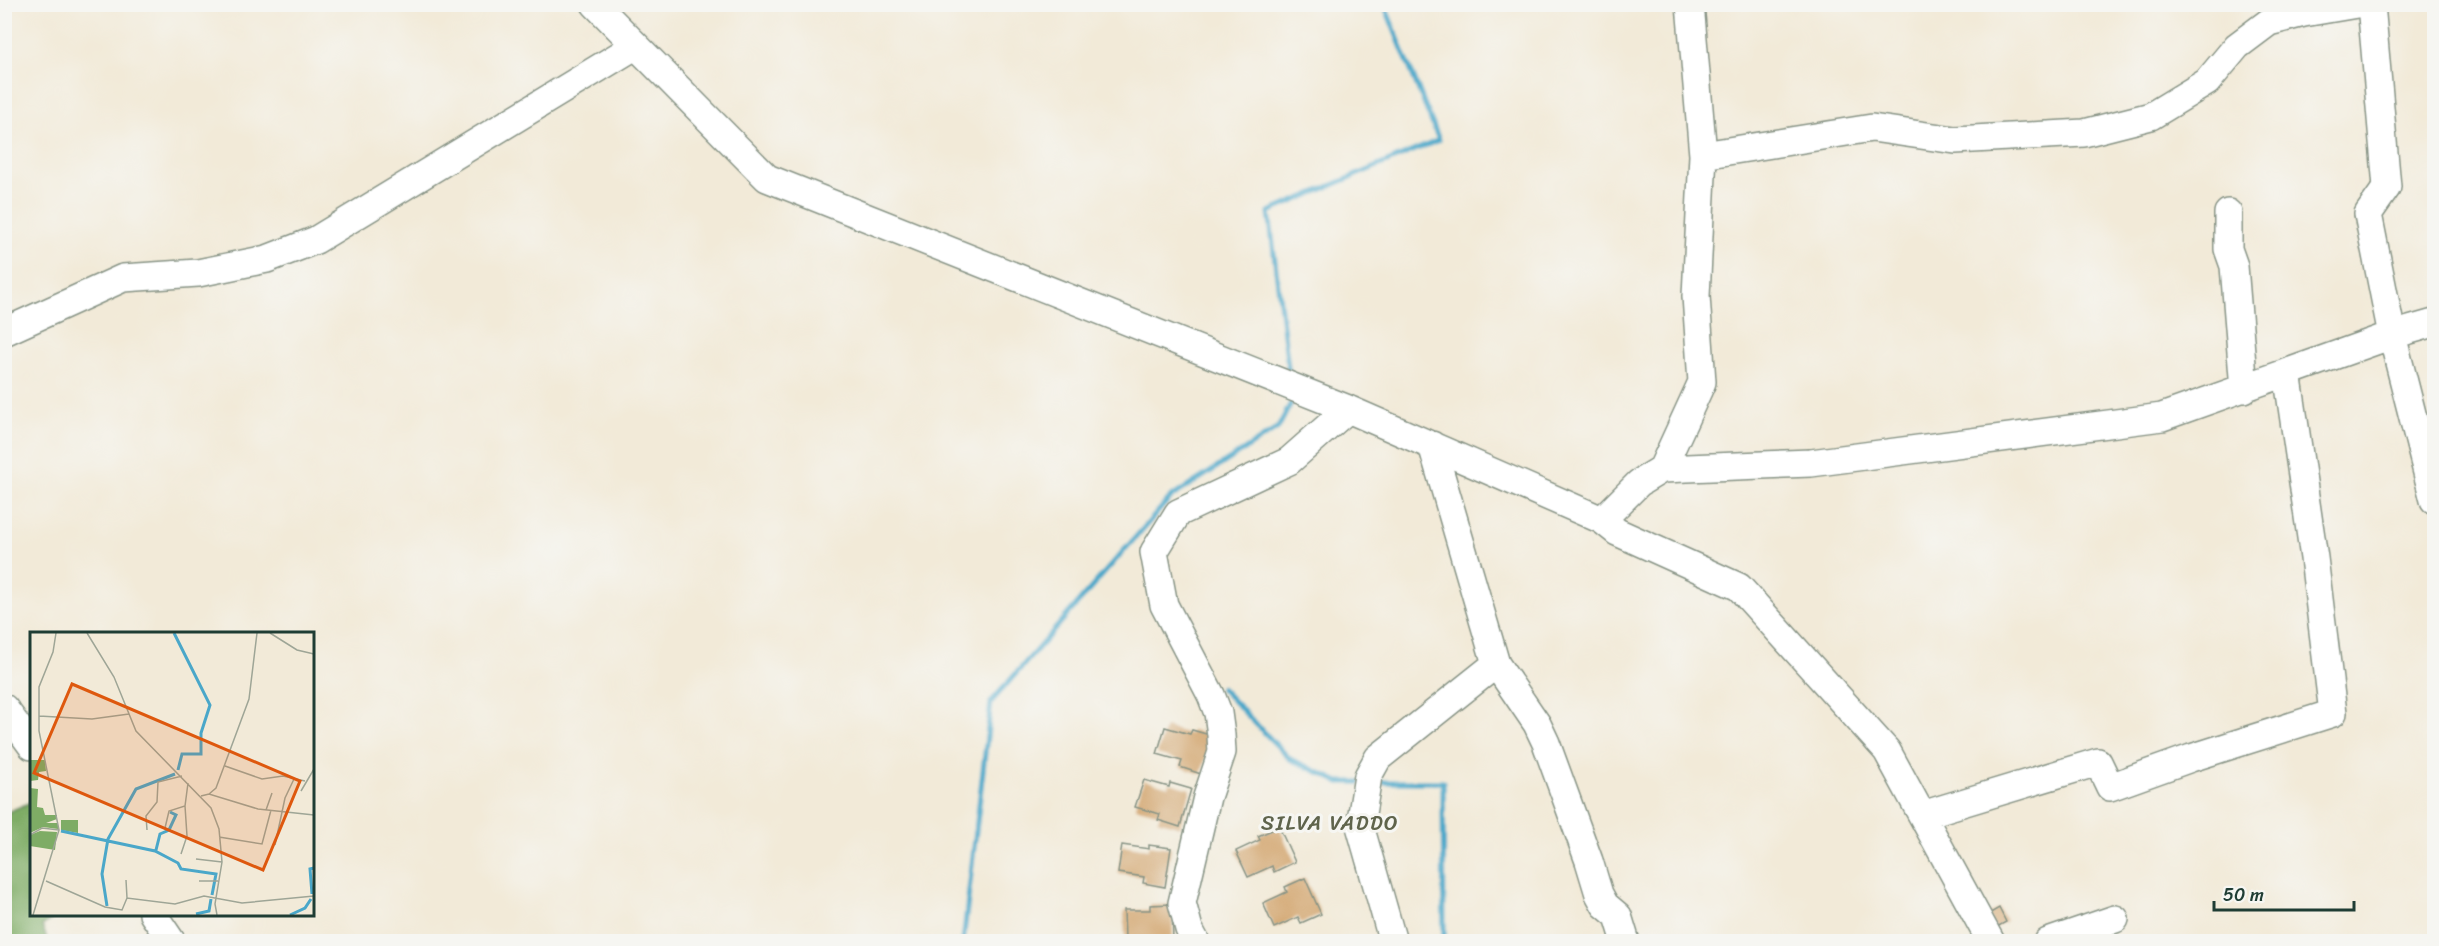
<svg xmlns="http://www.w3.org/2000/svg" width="2439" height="946" font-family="Sriracha,sans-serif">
<rect width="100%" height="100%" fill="#f6f6f2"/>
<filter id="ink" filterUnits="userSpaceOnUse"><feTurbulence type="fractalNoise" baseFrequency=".0167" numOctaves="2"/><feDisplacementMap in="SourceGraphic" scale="12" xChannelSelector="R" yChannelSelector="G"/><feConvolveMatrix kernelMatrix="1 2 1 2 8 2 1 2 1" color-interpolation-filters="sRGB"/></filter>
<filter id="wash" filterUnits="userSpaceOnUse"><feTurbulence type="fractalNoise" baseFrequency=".008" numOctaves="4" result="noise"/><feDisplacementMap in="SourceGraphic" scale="24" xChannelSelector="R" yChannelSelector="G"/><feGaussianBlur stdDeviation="1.35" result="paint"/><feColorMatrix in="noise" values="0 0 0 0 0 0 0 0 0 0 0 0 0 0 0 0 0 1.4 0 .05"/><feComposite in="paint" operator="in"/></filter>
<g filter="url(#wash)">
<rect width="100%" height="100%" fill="#f2ead8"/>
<path fill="#7eac65" stroke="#4e744c" stroke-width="1.5" d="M31 802 32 914 58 915 42 926 48 941H5V813Z"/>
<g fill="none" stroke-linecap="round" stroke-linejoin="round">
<path stroke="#4aa7c9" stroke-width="5" d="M1289 375 1269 212 1439 140 1384 4
M1221 688 1290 759 1339 782H1359
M1374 782H1443L1444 942
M963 942 991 702 1170 498 1278 428 1292 401V397"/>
</g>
<g id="blocks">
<path fill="#d5ac79" d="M1165 727 1190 734 1192 730 1213 736 1201 774 1180 767 1182 761 1157 754Z
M1144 780 1169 787 1170 783 1191 789 1180 827 1158 820 1160 814 1135 807Z
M1279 827 1295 862 1274 872 1272 866 1248 877 1236 851 1260 840 1258 836Z
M1122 845 1149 849V845L1171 848 1165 887 1143 883 1144 877 1118 873Z
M1305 878 1321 914 1301 923 1298 917 1274 928 1263 903 1287 892 1285 887Z
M1172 904 1173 942H1151V938L1125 939 1124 910H1150V905Z
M1999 908 2006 922 1995 928 1987 915Z"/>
</g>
</g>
<g filter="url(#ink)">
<use href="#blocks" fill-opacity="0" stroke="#889486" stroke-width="1.5"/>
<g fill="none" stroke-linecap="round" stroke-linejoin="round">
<g stroke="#889486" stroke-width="30">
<path id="minor" d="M595 4 767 178 1348 409 1602 520 1617 532 1739 587 1887 751 1991 942
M2371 4 2387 187 2368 214 2392 335 2434 500
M1703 155 1872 128 1955 140 2084 133 2151 116 2207 82 2237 46 2269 22 2304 13 2357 4
M2228 213V249L2234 266 2244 389
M4 332 123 278 198 273 267 259 316 240 635 46
M1662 469 1702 382 1696 296 1703 155 1690 4
M1602 520 1639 483 1662 469 1811 463 2162 417 2392 335 2434 323
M1496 664 1537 724 1546 743 1589 861 1599 894 1605 905 1618 916 1626 942
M4 708 32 746
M1922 815 2098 762 2110 787 2191 758 2333 713 2314 558 2287 372
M153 914 172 942
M1196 942 1189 929 1182 903 1207 797 1222 752 1221 735 1218 713 1211 695 1164 605 1154 552 1178 513 1289 461 1348 409
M1393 942 1360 826 1368 776 1378 758 1496 664 1432 445
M2048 942 2115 919"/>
</g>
<use href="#minor" stroke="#fff" stroke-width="27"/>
</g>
</g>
<g text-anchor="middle" stroke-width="6" stroke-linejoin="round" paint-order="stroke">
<g font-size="21" letter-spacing="1.5" fill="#5f644c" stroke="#f6f6f2">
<text x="1330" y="830">SILVA VADDO</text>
</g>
</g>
<g transform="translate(30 632)">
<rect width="284" height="284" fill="#f2ead8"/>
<path d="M0 128H15L16 139 9 140 8 148 0 149ZM0 156 8 157 7 175 13 176 15 183H27V187L16 191H28V197L13 195 0 201ZM31 188H48V201L31 198ZM10 199 27 200 25 218 0 214V203Z" fill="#7eac65"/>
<path fill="none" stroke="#4aa7c9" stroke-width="3" d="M144 1 180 73 171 101V122H152L148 138M31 199 125 219 148 231 151 237 186 242 182 263M126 218 130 202 139 198 146 183 140 180M282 262 280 237 284 236M77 274 72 242 78 207 106 157 145 142M166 282 179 279 181 267M260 283 275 276 281 267"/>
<path fill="none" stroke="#9ea596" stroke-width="1.5" d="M57 1 84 45 106 99 181 176 189 197 192 230 185 272 187 283M240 1 267 18 284 22M9 84 62 87 99 82M195 134 232 147 253 144 275 149M271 159 284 137M179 162 186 156 219 67 227 1M171 164 179 162 228 177 284 183M236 178 242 161M135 196 139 179 155 174 158 151M117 198 116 184 127 170 128 150 152 144M0 203 12 196 29 198M189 205 232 212 241 178M245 213 255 166 264 147M151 222 157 204 155 174M166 227 192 230M96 248 97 266M16 249 75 275 92 278 97 266 145 272 174 264 212 271 284 264M169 249H188M3 283 29 198 9 99V55L23 20 26 1"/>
<path fill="#de580e" fill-opacity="0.15" stroke="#de580e" stroke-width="3" d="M42 52 270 149 233 238 4 141Z"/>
<rect width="284" height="284" fill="none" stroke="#1f3d34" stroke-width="3"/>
</g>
<rect width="2439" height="946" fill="none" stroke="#f6f6f2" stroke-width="24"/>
<path d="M2214 901v9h140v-9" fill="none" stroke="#1f3d34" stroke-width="3"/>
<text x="2223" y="901" font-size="18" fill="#1f3d34" stroke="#f6f6f2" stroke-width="4.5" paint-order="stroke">50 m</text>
</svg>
